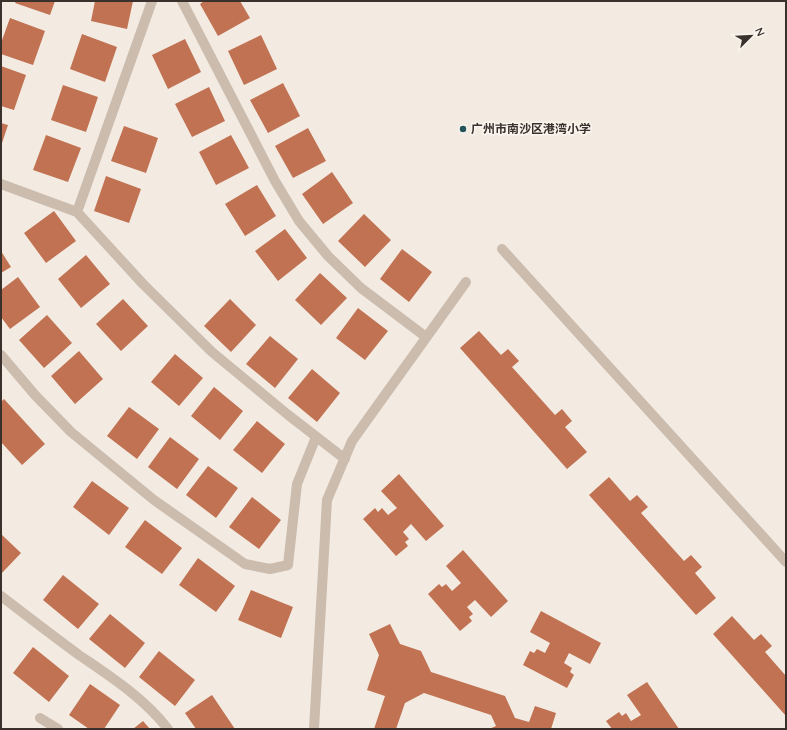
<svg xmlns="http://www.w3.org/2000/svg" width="787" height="730" font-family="Quicksand,'Noto Sans SC',sans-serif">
<rect width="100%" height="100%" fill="#f3ebe2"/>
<path fill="#c07252" d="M16 1H55L50 15 15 3Z
M95 1H133L127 29 91 21Z
M204 1H240L250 18 218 36 200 4Z
M10 18 45 31 33 65 1 54V43Z
M82 34 117 47 105 82 70 69Z
M261 35 277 69 244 85 228 51Z
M185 39 201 72 168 89 152 55Z
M1 66 26 75 14 110 1 106Z
M283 83 300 116 268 133 250 100Z
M63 85 98 97 86 132 51 120Z
M209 87 225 121 192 137 175 104Z
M1 123 8 125 1 146Z
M124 126 158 138 146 173 111 161Z
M308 128 326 161 293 178 275 146Z
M46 135 81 148 68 182 33 170Z
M231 135 249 168 216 185 199 152Z
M332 172 353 203 323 224 302 194Z
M106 176 141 189 129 223 94 211Z
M257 185 276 216 245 236 225 204Z
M54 211 76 241 46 263 24 233Z
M364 214 391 240 365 267 338 241Z
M285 229 307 258 278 281 255 251Z
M402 249 432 272 409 302 380 279Z
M1 251 11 267 1 273Z
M86 255 110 284 81 308 58 279Z
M320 273 347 298 321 325 295 300Z
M18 277 40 307 10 329 1 317V290Z
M123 299 148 326 121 351 96 324Z
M230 299 256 325 231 352 204 326Z
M358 308 388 331 365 360 336 338Z
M47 315 72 343 44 368 19 340Z
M479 331 501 355 508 349 519 361 512 367 555 415 562 409 572 421 565 427 587 452 567 469 460 348Z
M270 336 298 359 275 388 246 364Z
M79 351 103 379 75 404 51 376Z
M175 354 203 378 179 406 151 382Z
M312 369 340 393 317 422 288 398Z
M214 387 243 411 220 440 191 416Z
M4 399 45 444 22 465 1 442V402Z
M129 407 159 429 137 459 107 436Z
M257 421 285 444 262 473 233 450Z
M170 437 199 459 177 489 148 467Z
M208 466 238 488 216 518 186 495Z
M399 474 444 526 426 541 411 524 403 532 409 539 405 542 408 546 396 556 363 519 375 508 378 512 382 508 388 515 397 508 381 491Z
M609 477 630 501 637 495 648 507 641 513 684 561 691 555 702 567 695 573 716 598 696 615 589 495Z
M92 481 129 508 109 535 73 507Z
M252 497 281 520 259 549 229 527Z
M145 520 182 548 162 574 125 547Z
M1 534 21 553 1 574Z
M463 550 508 601 491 617 475 600 467 607 473 614 469 617 472 621 460 631 428 594 439 584 442 587 446 584 452 591 461 583 446 566Z
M198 558 235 586 216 612 179 585Z
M63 575 99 604 78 629 43 600Z
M251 590 293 607 281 638 238 620Z
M541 611 601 643 590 664 569 653 564 663 572 668 570 672 574 675 567 688 523 665 530 651 534 653 537 649 545 653 550 643 530 632Z
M110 614 145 643 125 668 89 639Z
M732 616 754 640 761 634 772 646 765 652 786 676V716L713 634Z
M390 624 400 644 421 651 431 672 505 696 515 718 529 722 535 706 556 713 551 729H489L496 726 491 715 424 693 405 703 396 729H374L385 696 367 690 379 655 369 634Z
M33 647 69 676 49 702 13 673Z
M159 651 195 680 175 706 139 677Z
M647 682 679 729H612L606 721 619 712 622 716 626 713 631 721 641 715 627 695Z
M90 684 120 705 104 729H89L69 715Z
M212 695 235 729H196L185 713Z
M143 721 150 729H133Z"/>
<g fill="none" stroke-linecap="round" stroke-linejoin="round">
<path stroke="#cbbcae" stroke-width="10" d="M182 1 275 181 299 221 328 256 361 288 426 337
M1 184 77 212 143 284 212 352 287 414 345 459
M77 212 152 1
M502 249 786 562
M1 355 35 395 71 432 154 500 245 564 270 569 288 565 297 484 316 437
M1 596C27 616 53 636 79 655 111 677 144 698 168 729
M40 718 58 729
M314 729 327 500 352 441 466 282"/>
</g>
<circle fill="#23535a" stroke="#faf5ee" stroke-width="1.5" cx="463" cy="129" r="4"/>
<g text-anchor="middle" stroke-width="3" stroke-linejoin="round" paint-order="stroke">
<g font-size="12" font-weight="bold" fill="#3a312c" stroke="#faf5ee" text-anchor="start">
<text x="471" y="133">广州市南沙区港湾小学</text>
</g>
</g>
<rect width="787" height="730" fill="none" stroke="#3a312c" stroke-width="4"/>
<g transform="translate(751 36) rotate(66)" stroke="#faf5ee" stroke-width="3" paint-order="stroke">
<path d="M0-3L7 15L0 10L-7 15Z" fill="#3a312c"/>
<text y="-6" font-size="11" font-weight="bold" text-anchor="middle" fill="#3a312c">N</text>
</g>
</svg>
